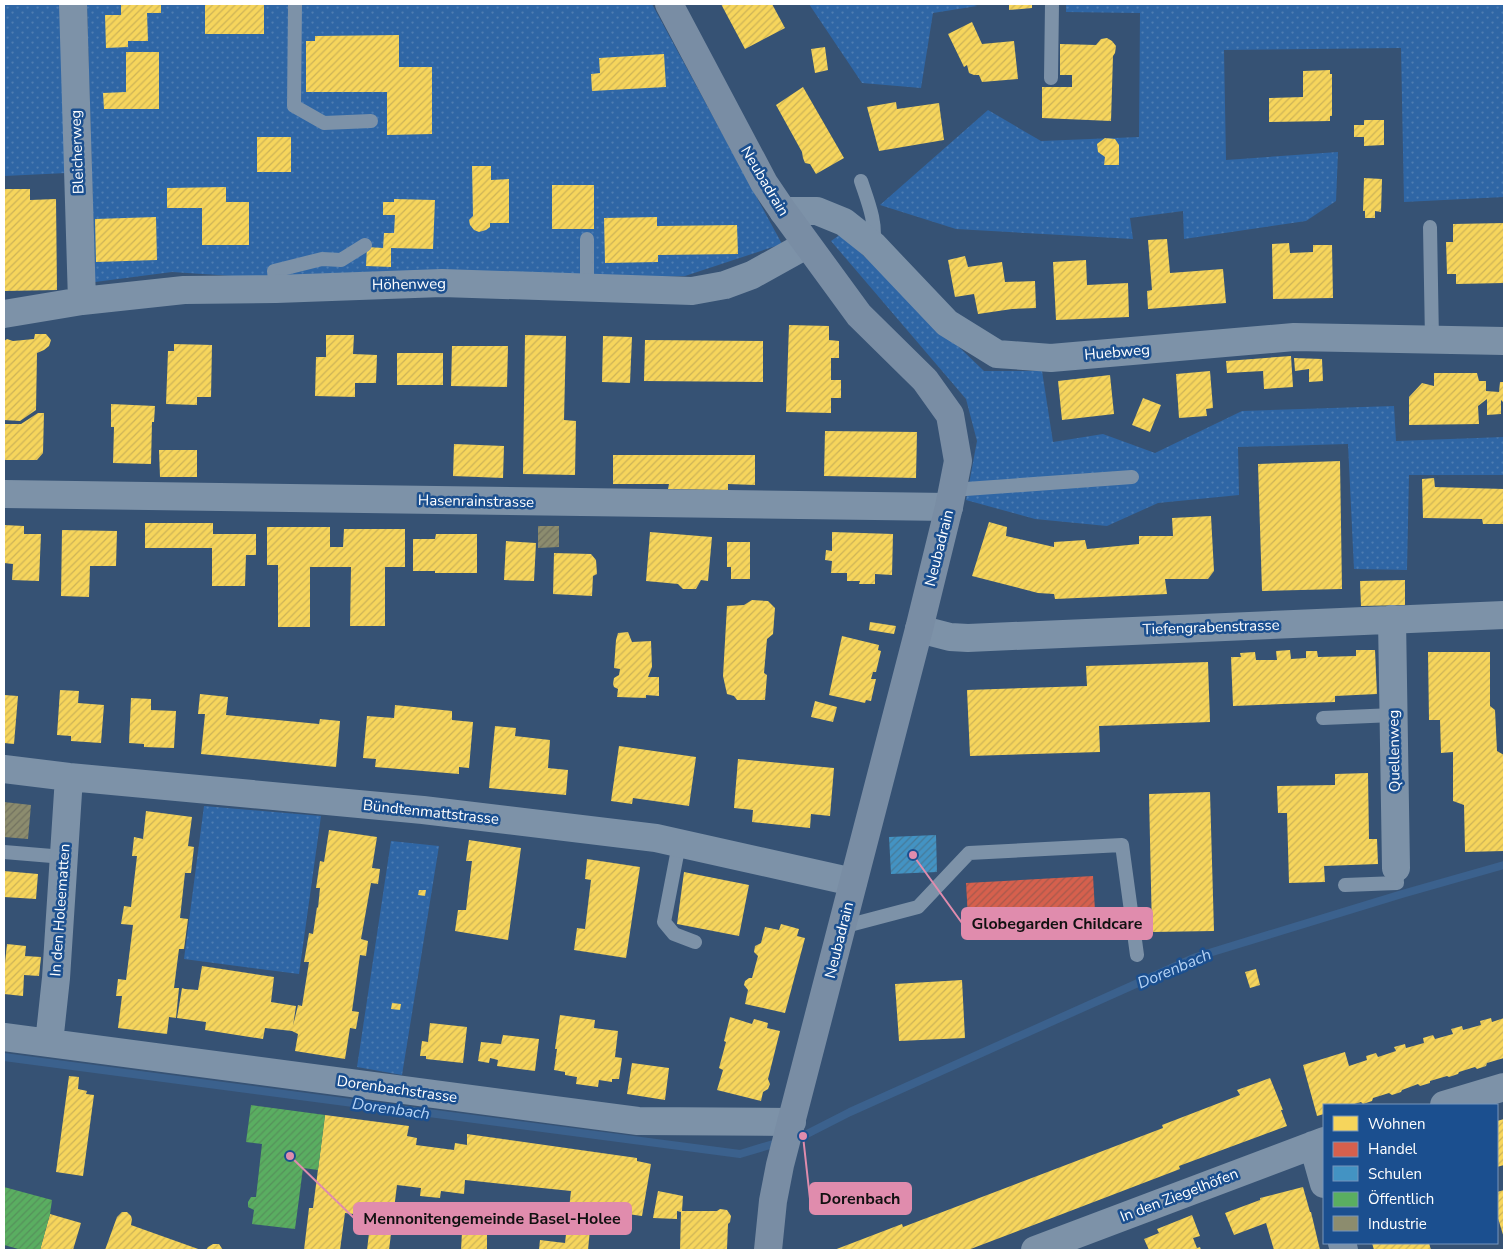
<svg xmlns="http://www.w3.org/2000/svg" width="1508" height="1254" font-family="'Nunito Sans',sans-serif">
<defs>
<pattern id="garden-dots" width="8" height="8" patternUnits="userSpaceOnUse" patternTransform="scale(1.25)"><rect width="8" height="8" fill="#2f66a5"/><path d="M2 2h.1M6 6h.1" fill="none" stroke="#4e7db2" stroke-width="1.8" stroke-linecap="round"/></pattern>
<pattern id="homes-hatch" width="6" height="6" patternUnits="userSpaceOnUse" patternTransform="scale(1.25)"><rect width="6" height="6" fill="#f6d55c"/><path d="M-1 1l2-2M0 6l6-6M5 7l2-2" fill="none" stroke="#ccb358"/></pattern>
<pattern id="shops-hatch" width="6" height="6" patternUnits="userSpaceOnUse" patternTransform="scale(1.25)"><rect width="6" height="6" fill="#d6604d"/><path d="M-1 1l2-2M0 6l6-6M5 7l2-2" fill="none" stroke="#a6594d"/></pattern>
<pattern id="schools-hatch" width="6" height="6" patternUnits="userSpaceOnUse" patternTransform="scale(1.25)"><rect width="6" height="6" fill="#4393c3"/><path d="M-1 1l2-2M0 6l6-6M5 7l2-2" fill="none" stroke="#467a99"/></pattern>
<pattern id="public-hatch" width="6" height="6" patternUnits="userSpaceOnUse" patternTransform="scale(1.25)"><rect width="6" height="6" fill="#5aae61"/><path d="M-1 1l2-2M0 6l6-6M5 7l2-2" fill="none" stroke="#56915b"/></pattern>
<pattern id="industry-hatch" width="6" height="6" patternUnits="userSpaceOnUse" patternTransform="scale(1.25)"><rect width="6" height="6" fill="#8c8c6e"/><path d="M-1 1l2-2M0 6l6-6M5 7l2-2" fill="none" stroke="#727260"/></pattern>
</defs>
<rect width="100%" height="100%" fill="#365274"/>
<path fill="url(#garden-dots)" d="M4 4H62L67 173 4 176Z
M87 4H652L782 244 685 276 375 285 172 272 95 282Z
M809 4H971L977 6 933 13 921 88 862 83Z
M1066 4H1504V197L1404 202 1401 48 1224 50 1226 160 1338 152 1336 201 1306 221 1184 239 1183 211 1130 218 1133 239 956 229 880 205 988 110 1041 141 1139 137 1140 13 1066 12Z
M841 234 984 371H1042L1053 442 1103 434 1155 453 1242 411 1394 406 1396 441 1504 437V475H1409L1407 570 1354 569 1348 444 1238 447 1239 495 1158 503 1107 526 1035 519 966 500 977 441 966 399 831 241Z
M204 806 321 816 299 974 184 959Z
M391 841 439 846 402 1075 357 1067Z"/>
<path fill="url(#homes-hatch)" d="M121 4H161V13H147L148 41H128V47L106 48 105 15H121Z
M205 4H264V34H205Z
M721 4H772L785 28 745 49Z
M1009 4H1032V8L1009 10Z
M972 22 982 44 1014 41 1018 79 982 82 979 75H974L969 73 967 65 964 67 948 34Z
M399 35V67H432V134L387 135V92H306V41H315V36Z
M1107 38 1112 41 1116 46 1115 53 1113 56 1111 121 1042 118V87H1072V75H1060V44L1096 45 1101 39Z
M825 47 828 70 815 73 811 49Z
M126 52H159V109H104L103 93 126 92Z
M664 54 666 87 592 91 591 74 600 73 599 58Z
M1330 70V74H1332V116H1330V121L1269 122V98L1303 97V71Z
M803 87 844 158 816 174 810 164 805 163 803 158 802 152 776 105Z
M896 102 897 109 939 103 944 140 879 151 867 107Z
M1364 120H1384V145L1364 146V137H1354V125H1364Z
M257 137H291V172H257Z
M1105 138 1115 139 1119 145V165H1104L1105 157 1098 152 1097 144Z
M472 166H491V180L509 179V223H490V227L486 230 479 232 474 230 470 225 469 220 473 216Z
M1364 178 1382 179 1381 212 1375 211V218H1365V211H1363Z
M552 185H594V229H552Z
M226 187V202H249V245H202V208H167V188Z
M4 189H30V200L56 199 57 290 4 291Z
M394 199 435 200 433 249 391 248V267L366 266 367 247 383 248 384 233H394L395 215H383V202H394Z
M156 217 157 260 96 262 95 219Z
M657 217V226L737 225 738 254 658 255V262L605 263 604 218Z
M1504 223V283L1456 284V274H1447L1446 242H1453V224Z
M1167 239 1170 273 1223 269 1226 303 1148 309 1147 291 1152 290 1148 240Z
M1289 243 1290 253 1313 252V245H1332L1333 298 1273 299 1272 244Z
M965 256 968 267 1002 262 1005 282 1035 281 1036 308 1012 309 978 314 974 294 955 297 948 260Z
M1086 260 1087 285 1128 283 1129 317 1056 320 1053 262Z
M789 325 829 326V340L839 341V358H831V380H841V398H831V413L786 412Z
M35 334H46L51 340 49 346 44 350 37 353 36 410 20 421 4 420V341L7 339 13 341 34 339Z
M326 335H354L353 354 377 355 376 383H355V397L315 396 316 357H326Z
M525 335 566 336 564 420 576 421 575 475 523 474Z
M603 336 632 337 630 383 602 382Z
M645 340 763 341V382L644 381Z
M174 344 212 345 211 397H197V405L166 404 168 351H174Z
M452 346H508L507 387 451 386Z
M397 353H443V385H397Z
M1291 356 1293 387 1264 389 1263 371 1227 373 1226 361Z
M1294 358 1322 359 1323 381 1309 382V369L1295 371Z
M1210 371 1213 408 1206 409 1207 416 1179 418 1176 374Z
M1434 373H1477L1479 381H1486V391L1499 392 1500 382H1504V403L1501 400V414L1487 415V399L1478 406 1479 424 1409 425V397L1422 383 1434 386Z
M1110 375 1114 414 1062 420 1058 381Z
M1143 398 1161 405 1150 432 1132 425Z
M111 404 155 406 154 422H152L151 464 113 463 114 427H111Z
M38 413H44L43 453 37 460H4V424H21Z
M825 431 917 432 916 478 824 476Z
M454 444 504 446 503 478 453 476Z
M159 450H197V477H160Z
M613 455H755V485L728 484V490L668 489 669 484H613Z
M1340 461 1342 589 1262 591 1258 464Z
M1434 478 1435 487 1504 489V524H1483L1482 519 1423 518 1422 479Z
M1211 516 1214 571 1208 579H1165L1167 594 1055 599 1054 594 1038 593 972 576 989 522 1007 527 1006 536 1054 547V542L1085 540 1087 549 1139 544V536H1173L1172 518Z
M145 523H213V534H256V555H246L245 586H212V548H145Z
M4 525 24 526V534H41L39 581 12 580 13 564 4 563Z
M267 527H330V547H343L344 529H405V567H385V626H350L351 567H310V627H278V565H267Z
M62 530 117 531 116 566H90L89 597 61 596Z
M650 532 712 537 708 581 701 580 696 589H683L678 584 646 581Z
M832 532 893 534 892 575 875 574V584H859L860 581H847V573H831L832 561 825 560 826 550 832 551Z
M436 534H477V573H435V571H413V539H435Z
M506 541 536 543 534 581 504 580Z
M727 542H750V579H731V567H727Z
M554 553 591 554 596 560 597 574 593 576 592 596 553 594Z
M1405 580V605L1361 606 1360 581Z
M752 600 768 601 775 608 773 634 767 639 764 673 767 675 765 700H737L734 696 727 694 723 676 727 606 744 605Z
M870 622 896 626 894 634 869 630Z
M628 632 632 642 651 641 652 667 648 677H659V696L646 695V698L617 697 618 689 614 687 613 684 614 678 619 675 620 669 614 668 616 640 618 633Z
M842 636 879 645 878 650 881 651 876 672H873L871 679H876L871 701 866 700 865 703 829 695Z
M1290 650 1291 659 1306 658V651H1317L1318 657 1356 656V650H1375L1377 694 1335 696V702L1233 706 1231 657H1241L1240 653 1255 652 1256 660H1277L1276 651Z
M1428 652H1490V706L1495 710 1497 751 1504 755V851L1465 852 1464 805 1453 801V752L1441 753 1440 720H1429Z
M1208 662 1210 722 1099 726 1100 752 970 756 967 690 1087 686 1086 666Z
M60 690 79 691 78 703 104 705 101 743 71 741V736L57 735Z
M200 694 228 697 226 715 319 724 320 719 340 721 336 767 201 754 205 714H198Z
M4 695 18 696 14 744 4 743Z
M131 698 151 699V710L176 711 174 748 144 747V744L129 743Z
M815 701 837 707 833 722 811 717Z
M395 705 452 711V720L473 722 469 768 459 767V774L375 767 376 759 363 758 367 716 394 718Z
M495 726 516 728 515 736 550 740 548 768 568 770 566 795 489 788Z
M619 746 696 757 689 806 633 798 632 804 611 801Z
M738 759 834 768 830 816 811 814 810 828 752 822 753 810 734 808Z
M1368 773 1369 839H1377L1378 864 1324 866 1325 882 1289 883 1287 813H1278L1277 786 1335 785V774Z
M1210 792 1214 931 1152 932 1149 794Z
M146 811 192 817 188 846 194 847 191 873H185L180 918 188 919 184 949H179L174 988H179L176 1018 169 1017 167 1034 118 1028 122 996H116L118 979 126 980 133 925 121 924 124 906 131 907 137 856H132L134 837 143 839Z
M329 830 377 837 372 868 380 869 378 884 371 883 361 939 368 941 366 956 360 955 352 1011 359 1012 356 1029 350 1028 345 1059 295 1051 298 1034 292 1031 265 1028 263 1039 205 1030 206 1022 177 1018 182 988 185 989 198 990 202 966 274 977 271 1002 296 1006 293 1026 298 1005 302 1006 309 962H304L309 933 313 934 317 907 318 908 320 888H316L320 861 324 862Z
M469 840 521 848 508 940 455 931 458 910H466L472 861H466Z
M587 859 640 867 626 958 574 950 577 928 585 929 591 880 585 879Z
M4 871 38 874 36 899 4 897Z
M684 872 749 885 739 936 677 924Z
M419 890H426L425 896 418 895Z
M781 924 799 929 797 936 805 938 785 1013 745 1004 748 990 744 985 745 981 749 978H752L758 956 754 952 755 946 761 943 765 927 779 930Z
M7 944 26 946 25 956 41 957 39 976 24 975 23 996 4 994V963H5Z
M1256 969 1260 985 1250 988 1245 972Z
M962 980 965 1038 899 1041 895 984Z
M392 1003 401 1004 400 1010 391 1009Z
M560 1015 595 1020 594 1028 618 1031 615 1057 622 1058 619 1079H612V1082L599 1080 598 1087 576 1084 577 1077 565 1075V1072L554 1070 557 1049H555Z
M730 1017 752 1024 754 1019 768 1023 767 1028 780 1031 768 1079 770 1084 768 1089 763 1092 761 1101 717 1090 723 1070 719 1068 726 1042 724 1041Z
M1491 1018 1492 1022 1504 1018V1058L1487 1063 1486 1066 1477 1069 1475 1067 1459 1072 1458 1074 1449 1077 1447 1076 1430 1081V1083L1420 1086 1418 1084 1402 1090 1401 1092 1392 1095 1389 1093 1373 1098 1372 1101 1363 1104 1361 1102 1351 1105H1324V1114L1317 1116 1303 1065 1345 1052 1349 1066 1367 1060 1366 1056 1376 1053 1378 1057 1396 1051 1394 1047 1405 1044 1406 1048 1424 1043 1423 1038 1433 1035 1435 1039 1453 1034 1451 1029 1462 1026 1463 1030 1481 1025 1480 1021Z
M430 1023 467 1027 463 1063 426 1059V1056H420L422 1041 428 1042Z
M503 1035 539 1039 535 1071 497 1066 498 1060 490 1058 489 1063 478 1061 481 1042 501 1044Z
M632 1063 669 1068 665 1100 627 1094Z
M69 1076 79 1077 78 1089 87 1091 86 1094 94 1095 83 1176 56 1172Z
M1270 1078 1283 1110H1281L1287 1126 1179 1166 1180 1169 968 1250H834L902 1224 903 1227 1163 1128 1162 1125 1240 1095 1237 1090Z
M325 1115 409 1126 407 1136 417 1138 416 1145 454 1150 455 1143 467 1145V1134L637 1158V1161L651 1164 642 1216 592 1209 588 1250H539L540 1240 565 1243 571 1191 465 1180 464 1194 441 1191 440 1198 420 1196 421 1188 397 1185 389 1250H367L371 1216 345 1213 340 1250H304L309 1208H313Z
M1504 1119V1165L1497 1167V1121Z
M1303 1187 1310 1212H1311L1320 1250H1274L1266 1223 1234 1235 1225 1213 1260 1200V1198Z
M1504 1190V1238L1497 1215V1192Z
M658 1191 683 1196 682 1211H717L720 1209 727 1210 731 1216 730 1222 728 1224 727 1249 730 1250H680L681 1212 677 1211V1219L653 1218Z
M122 1212H127L131 1216 132 1219 131 1225 201 1250H105L117 1217Z
M50 1214 81 1223 73 1250H40Z
M1192 1215 1200 1236 1193 1238 1197 1248 1200 1247 1201 1250H1149L1144 1239 1159 1233 1157 1229Z
M462 1232 487 1235V1250H461Z
M1372 1243H1429L1431 1250H1374Z
M213 1244H219L223 1250H206L208 1247Z"/>
<path fill="url(#shops-hatch)" d="M1093 876 1096 928 969 935 966 883Z"/>
<path fill="url(#schools-hatch)" d="M936 835 937 872 891 874 889 837Z"/>
<path fill="url(#public-hatch)" d="M251 1105 325 1115 318 1170 303 1168 295 1229 252 1224 254 1210 248 1207V1202L251 1197H256L262 1144 246 1142Z
M4 1187 52 1200 50 1214 40 1250H22L4 1245Z"/>
<path fill="url(#industry-hatch)" d="M538 526H559V547L538 548Z
M4 802 31 805 28 839 4 837Z"/>
<g fill="none" stroke-linecap="round" stroke-linejoin="round">
<path stroke="#3b618d" stroke-width="8" d="M4 1057 740 1154 780 1142
M794 1138 803 1136 850 1112 1196 957 1402 894 1504 865"/>
<path stroke="#7d92a8" stroke-width="14" d="M295 4 294 106 324 123 371 121
M1051 78 1052 4
M861 181C868 202 877 223 873 245
M1430 227 1432 340
M587 287V239
M276 289 274 271 322 259 341 260 365 245
M952 490 1132 477
M1323 718 1394 715
M679 844 664 922 674 934 695 942
M4 852 64 857
M1345 885 1397 883 1396 868
M842 927 918 907 969 853 1122 845 1137 955"/>
<path stroke="#7d92a8" stroke-width="28" d="M73 4 82 301
M783 211H817L844 222 873 245 947 323 997 354 1051 358 1294 337 1504 341
M4 314 82 301 184 290 276 289 442 283 692 291 725 285 752 275 806 245
M4 494 949 507
M1392 619 1396 868
M919 629 950 637 968 638 1504 615
M4 769 69 777 423 810 656 838 853 882
M4 1037 638 1121 792 1122
M49 1043 56 978 69 777
M1444 1105 1504 1087
M1313 1145 1324 1184
M1342 1243 1344 1250
M1035 1250 1324 1141"/>
<path stroke="#798da4" stroke-width="28" d="M669 4 764 183 783 211 859 315 925 380 950 415 958 461 949 507 919 629 780 1165 773 1201 768 1250"/>
</g>
<g text-anchor="middle" stroke-width="5" stroke-linejoin="round" paint-order="stroke">
<g font-size="15" fill="#fff" stroke="#1b4f8f">
<text transform="translate(77 152) rotate(-92)" y="5">Bleicherweg</text>
<text transform="translate(765 181) rotate(59)" y="5">Neubadrain</text>
<text transform="translate(409 284) rotate(-1)" y="5">Höhenweg</text>
<text transform="translate(1117 352) rotate(-5)" y="5">Huebweg</text>
<text transform="translate(476 501) rotate(1)" y="5">Hasenrainstrasse</text>
<text transform="translate(939 548) rotate(-76)" y="5">Neubadrain</text>
<text transform="translate(1211 627) rotate(-2)" y="5">Tiefengrabenstrasse</text>
<text transform="translate(1394 751) rotate(-91)" y="5">Quellenweg</text>
<text transform="translate(431 812) rotate(6)" y="5">Bündtenmattstrasse</text>
<text transform="translate(60 910) rotate(-86)" y="5">In den Holeematten</text>
<text transform="translate(839 940) rotate(-76)" y="5">Neubadrain</text>
<text transform="translate(397 1089) rotate(8)" y="5">Dorenbachstrasse</text>
<text transform="translate(1179 1195) rotate(-21)" y="5">In den Ziegelhöfen</text>
</g>
<g font-size="16" font-style="italic" fill="#b5d3f5" stroke="#1b4f8f">
<text transform="translate(1174 968) rotate(-23)" y="6">Dorenbach</text>
<text transform="translate(391 1108) rotate(8)" y="6">Dorenbach</text>
</g>
</g>
<path fill="none" stroke="#e08cad" stroke-width="2" d="M913 855L962 923M803 1136L810 1199M290 1156L354 1218"/>
<g fill="#e08cad" stroke="#1b4f8f" stroke-width="2">
<circle cx="913" cy="855" r="5"/>
<circle cx="803" cy="1136" r="5"/>
<circle cx="290" cy="1156" r="5"/>
</g>
<g fill="#e08cad" stroke="#e08cad" stroke-width="2">
<rect x="962" y="908" width="190" height="31" rx="5"/>
<rect x="810" y="1183" width="101" height="31" rx="5"/>
<rect x="354" y="1203" width="277" height="31" rx="5"/>
</g>
<g font-size="16" text-anchor="middle" font-weight="bold" fill="#111">
<text x="1057" y="929">Globegarden Childcare</text>
<text x="860" y="1204">Dorenbach</text>
<text x="492" y="1224">Mennonitengemeinde Basel-Holee</text>
</g>
<rect width="1508" height="1254" fill="none" stroke="#ffffff" stroke-width="10"/>
<rect x="1323" y="1104" width="175" height="140" fill="#1b4f8f" stroke="#7695bc"/>
<rect x="1333" y="1116" width="25" height="15" fill="#f6d55c" stroke="#7695bc"/>
<text x="1368" y="1129" font-size="15" fill="#ffffff">Wohnen</text>
<rect x="1333" y="1142" width="25" height="15" fill="#d6604d" stroke="#7695bc"/>
<text x="1368" y="1154" font-size="15" fill="#ffffff">Handel</text>
<rect x="1333" y="1166" width="25" height="15" fill="#4393c3" stroke="#7695bc"/>
<text x="1368" y="1179" font-size="15" fill="#ffffff">Schulen</text>
<rect x="1333" y="1192" width="25" height="15" fill="#5aae61" stroke="#7695bc"/>
<text x="1368" y="1204" font-size="15" fill="#ffffff">Öffentlich</text>
<rect x="1333" y="1216" width="25" height="15" fill="#8c8c6e" stroke="#7695bc"/>
<text x="1368" y="1229" font-size="15" fill="#ffffff">Industrie</text>
</svg>
